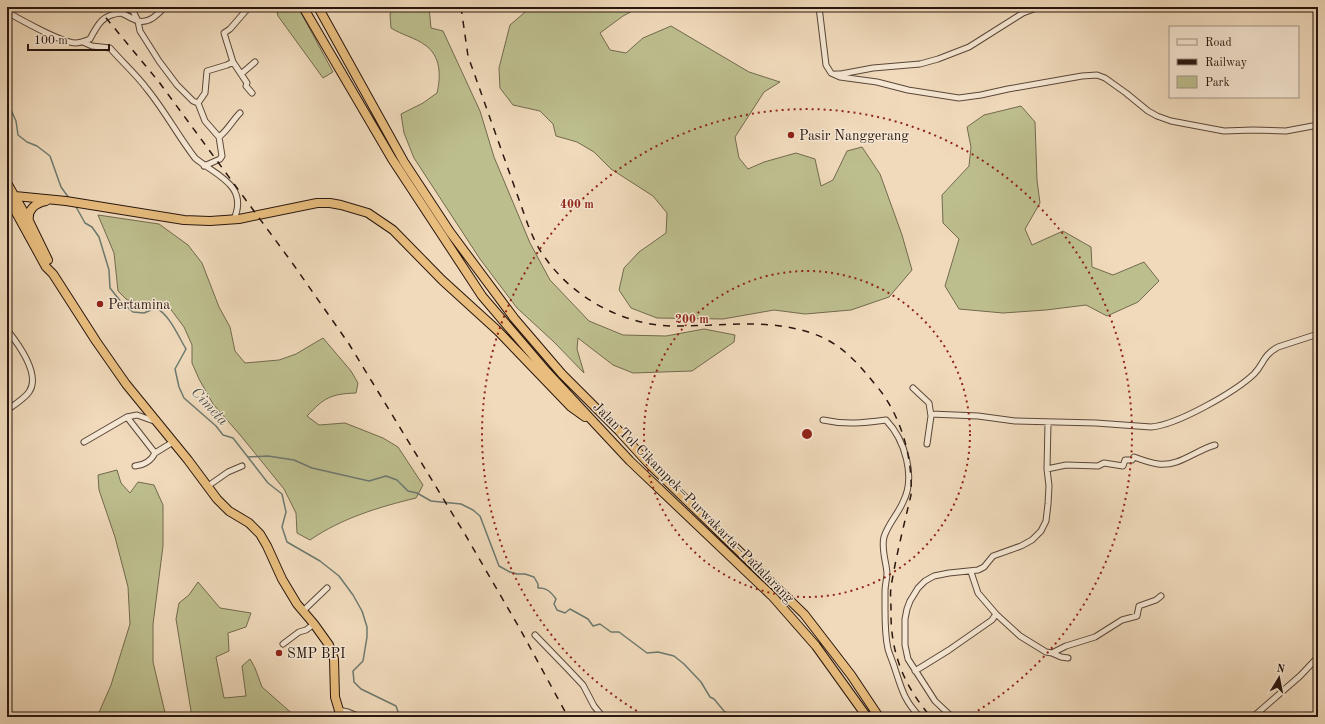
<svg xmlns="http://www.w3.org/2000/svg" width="1325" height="724" font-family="'Old Standard TT',serif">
<rect width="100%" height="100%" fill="#f0dabb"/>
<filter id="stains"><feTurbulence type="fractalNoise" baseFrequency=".005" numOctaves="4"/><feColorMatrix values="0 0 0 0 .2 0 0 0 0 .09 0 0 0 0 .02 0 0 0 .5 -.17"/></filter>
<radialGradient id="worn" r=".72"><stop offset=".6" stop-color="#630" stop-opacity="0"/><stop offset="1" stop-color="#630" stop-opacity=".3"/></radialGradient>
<path fill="#bdbe8e" stroke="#726a4e" d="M276 7H298L333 72 323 78 278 16Z
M393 7H429L431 28 443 31 480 111 494 157 530 243 550 280 589 321 623 335 666 336 704 329 735 335 734 342 692 371 633 373 613 365 578 338 577 349 584 373 554 342 517 308 480 259 414 158 404 133 401 114 423 103 437 93C441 76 441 56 425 45 416 38 402 35 391 28L390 14Z
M531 7H640L623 16 600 33 610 50 626 53 643 38 671 26 749 72 780 82 764 92 735 137 739 158 748 169 764 162 796 153 815 159 821 186 833 180 847 151 862 147 880 174 902 235 912 270 889 297 851 310 805 314 774 310 723 319 657 318 631 308 619 290 624 268 639 252 666 233 667 213 653 196 611 169 594 152 577 142 556 136 553 124 540 111 513 105 500 88 499 68 510 25Z
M1021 106 1035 122 1037 180 1040 203 1025 229 1032 245 1063 231 1091 247 1092 267 1113 275 1144 262 1159 281 1138 302 1107 316 1086 305 1046 310 1003 313 959 309 945 286 959 239 943 223 942 195 969 166 971 147 967 127 984 115Z
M98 215 159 224 188 245 202 263 219 307 230 327 235 351 245 363 279 360 296 354 323 338 351 371 358 383 356 393C330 394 324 398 307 416L319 425 345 423 383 438 398 447 423 485 416 498C379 507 342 518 310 540L297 533 296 513 284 489 241 436 213 404 199 379 192 363V345L184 327 169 307 157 303 140 302 127 300 118 291 114 253Z
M117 470 121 483 130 493 138 482 154 485 163 505V546L153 624V662L166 717H97L111 685 130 624 128 587 115 537 99 490 98 475Z
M198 582 220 608 251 613 246 627 228 633 229 651 216 657 224 698 246 696 242 666 250 659 255 668 262 687 296 717H192L176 619 179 603 189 595Z"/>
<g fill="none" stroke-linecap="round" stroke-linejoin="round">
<path stroke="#6c7970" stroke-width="1.5" d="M7 101 16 121 18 135 27 142 37 146 50 156 61 187 69 198
M75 205 85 223 92 227 99 237 109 270 110 288 122 303 133 312 144 313 156 308C170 315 178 336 186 349L175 369 179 387 184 398 216 426 223 435 233 438 268 483 282 494 286 512 282 527 287 542 320 561 339 576 353 595 362 611 367 627V637L363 661 353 671 354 682 361 689 396 706 400 717
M248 457 268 456 294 460 312 468 369 481 386 476 397 480 408 491 417 493 431 501 461 504 473 510 480 516 499 566 510 572 517 574H525L534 577 538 584V588C546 587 551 592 556 599L554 604 557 610 565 613 570 609 588 619 593 626 600 624 611 632H619L647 653 658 652 674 656 684 664 701 682 710 697 714 699 724 711 730 715 739 717"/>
<g stroke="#5a473a" stroke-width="7">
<path id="minor" d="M124 7 133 11 138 21 140 31 159 61 177 85 193 101 198 103 205 93 207 71 227 65 233 62
M249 7 230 29 224 33 233 62 247 83 246 86 252 93
M819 7 826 65 831 73 840 77 877 82 908 90 959 98 981 95 1008 89 1082 76 1097 75 1105 78 1126 93 1148 111 1157 116 1171 121 1224 131 1253 130 1286 131 1318 125
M7 12C21 20 61 42 75 43 81 43 85 41 90 39 98 24 102 15 121 13 126 15 132 19 138 21 149 24 158 14 165 7
M83 42 92 46 110 48C122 62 136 74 147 89 165 111 178 136 195 158 215 175 249 185 234 219
M241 74 255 62
M836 74H841L873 68 920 64 938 59 969 47 1023 13 1039 7
M198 103 205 121 219 137 222 156 220 159 204 166
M219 137C228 130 232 121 240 113
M7 327 8 331C19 345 41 375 29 392 24 399 14 405 7 410
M913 388 929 403 931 416 927 444
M931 414 978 416 1015 421 1096 423 1151 427C1177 425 1235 392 1254 374 1264 364 1262 356 1278 347L1318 334
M127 417 155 453C151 461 145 465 135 466
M823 420C846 425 863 423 886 420 905 440 916 477 903 502 898 514 888 524 884 537 881 548 886 561 887 573 887 579 885 585 885 591 885 597 885 603 885 609 885 622 885 636 888 649 890 656 893 662 895 669 902 690 904 700 920 717
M84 442 127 417 137 415 154 421
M155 453 173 442
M1047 469 1066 465 1098 466 1104 463 1123 466 1125 460H1132L1134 457C1142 460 1150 463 1158 464 1179 467 1196 450 1215 445
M208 486 228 472 242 466
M971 572 978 593 996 614 1020 636 1046 652 1052 653 1066 646 1095 637 1122 620 1137 616 1139 606 1156 600 1161 596
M303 611 327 588
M535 635 566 667 583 685 594 706 603 717
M283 644 299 632 306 630 314 624
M1052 653 1061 657 1068 658
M915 671 949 650 992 620 996 614
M338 710 348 712 360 717
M952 717 935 701 908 659 905 645V619L907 609 910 601 918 588 925 581 934 576 949 573 978 570 984 567 993 556 1021 546 1032 540 1041 531 1046 521 1048 504 1049 486 1047 469 1048 423
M1253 717 1300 676 1318 657"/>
</g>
<g stroke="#28160f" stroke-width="10">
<path id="highway" d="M303 7 392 159 482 296 547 372 630 461 773 597 816 646 867 717
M318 7 404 162 450 232 514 318 562 374 619 431 648 463 804 614 851 675 879 717
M7 183 29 221 48 260
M7 193 15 196 66 201 184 220 210 221 239 219 317 203H330L341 205 368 213 393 230 442 280 498 331 571 407 585 417
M7 196 46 267 53 274 96 341 126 384 188 460 217 499 229 511 249 523 260 534 267 546 282 579 297 604 314 624 329 645 334 659 335 697 341 717
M29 221C27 210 35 203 46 201"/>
</g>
<use href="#minor" stroke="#f5e7d3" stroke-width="5"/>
<use href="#highway" stroke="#e8bd7e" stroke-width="8"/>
<path stroke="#28160f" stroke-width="1.5" stroke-dasharray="7 7" stroke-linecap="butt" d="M97 7 159 82 293 264 349 344 466 536 520 629 568 717
M461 7 468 56 528 225C533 237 538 249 546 259 574 298 622 324 670 326 718 327 767 317 814 334 840 343 857 362 874 383 900 412 913 456 911 495 904 525 896 556 891 587 890 594 891 602 891 609 890 651 903 685 931 717"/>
</g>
<g fill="none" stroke="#8f2418" stroke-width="2" stroke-dasharray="2 4">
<circle cx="807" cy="434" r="163"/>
<path d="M647 717A325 325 0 1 1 967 717"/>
</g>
<g fill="#8f2418" stroke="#f5e7d3" stroke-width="1.5">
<circle cx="791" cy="135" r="4"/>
<circle cx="100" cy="304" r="4"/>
<circle cx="279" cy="653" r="4"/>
</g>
<g text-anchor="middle" stroke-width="3" stroke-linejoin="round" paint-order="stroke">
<g font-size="14" fill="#28160f" stroke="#f5e7d3" text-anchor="start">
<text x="799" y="140">Pasir Nanggerang</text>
<text x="108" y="309">Pertamina</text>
<text x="287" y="658">SMP BPI</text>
</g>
<g font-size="14" fill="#28160f" stroke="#f5e7d3">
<text transform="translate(694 502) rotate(45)" y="5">Jalan Tol Cikampek–Purwakarta–Padalarang</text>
</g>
<g font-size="15" font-style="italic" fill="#505048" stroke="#f5e7d3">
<text transform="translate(210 406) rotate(47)" y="5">Cimeta</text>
</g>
</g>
<circle cx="807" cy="434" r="6" fill="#8f2418" stroke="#f5e7d3" stroke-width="2"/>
<g font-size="12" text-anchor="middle" font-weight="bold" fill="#8f2418" stroke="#f5e7d3" stroke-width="3" stroke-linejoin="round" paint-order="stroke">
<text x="577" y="208">400 m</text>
<text x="692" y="323">200 m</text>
</g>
<rect width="1325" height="724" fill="none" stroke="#f0dabb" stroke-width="24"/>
<rect x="8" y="8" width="1309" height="708" fill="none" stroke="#28160f" stroke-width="2"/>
<rect x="12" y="12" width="1301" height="700" fill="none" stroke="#28160f"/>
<rect x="1169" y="26" width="130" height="72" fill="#f5e7d3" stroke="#a39385"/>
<rect x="1177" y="39" width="20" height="6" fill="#f5e7d3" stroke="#a39385"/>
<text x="1205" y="46" font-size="12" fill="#28160f">Road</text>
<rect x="1177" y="59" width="20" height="6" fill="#28160f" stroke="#a39385"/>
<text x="1205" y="66" font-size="12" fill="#28160f">Railway</text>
<rect x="1177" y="76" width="20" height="12" fill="#bdbe8e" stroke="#a39385"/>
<text x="1205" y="86" font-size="12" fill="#28160f">Park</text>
<g transform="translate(1279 678) rotate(10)" stroke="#f5e7d3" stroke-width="3" paint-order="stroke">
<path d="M0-3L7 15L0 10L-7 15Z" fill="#28160f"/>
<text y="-6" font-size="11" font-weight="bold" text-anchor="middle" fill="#28160f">N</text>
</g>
<path d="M28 44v6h81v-6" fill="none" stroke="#28160f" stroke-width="2"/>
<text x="34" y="44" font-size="12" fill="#28160f" stroke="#f5e7d3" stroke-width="3" paint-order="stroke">100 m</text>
<rect width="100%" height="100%" filter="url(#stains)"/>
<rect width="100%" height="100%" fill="url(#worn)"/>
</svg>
